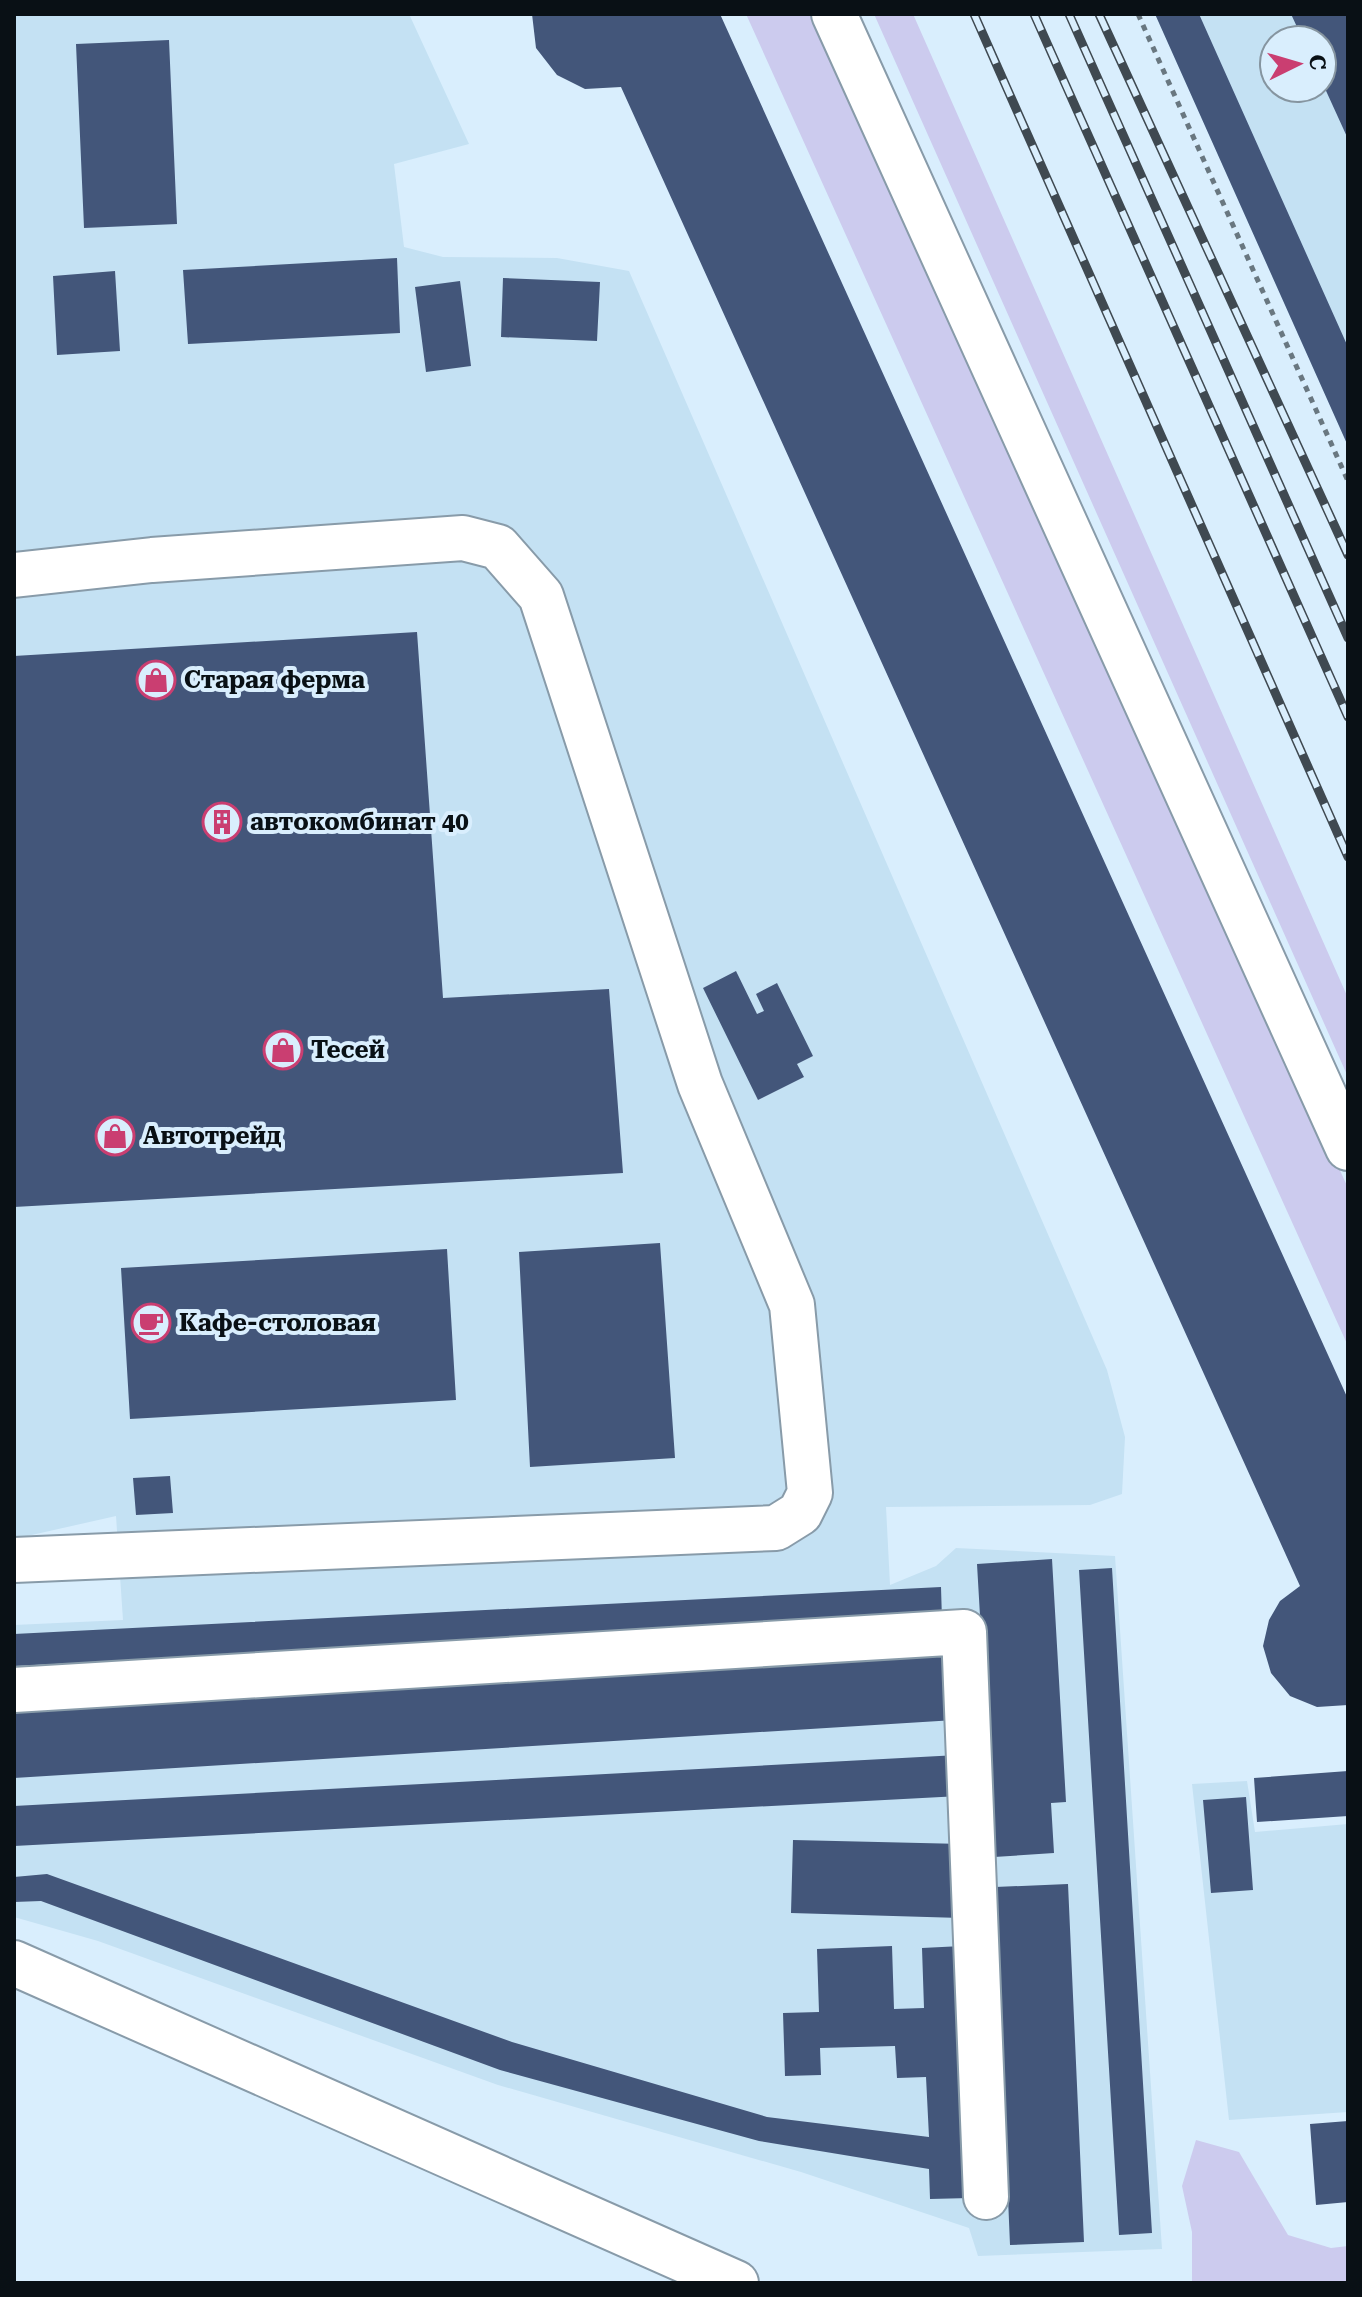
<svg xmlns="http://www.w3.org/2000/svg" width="1362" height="2297" font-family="'Roboto Serif',serif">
<rect width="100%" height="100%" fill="#d9eefd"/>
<path fill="#c4e1f3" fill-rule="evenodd" d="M14 14H409L469 144 394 164 404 247 443 257 557 258 629 271 1107 1370 1125 1437 1122 1494 1090 1505 886 1507 890 1585 936 1566 956 1548 1115 1556 1162 2249 978 2256 969 2228 801 2172 498 2085 98 1941 14 1917V1625L123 1620 116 1516 14 1539Z
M1155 14H1348V446ZM1274 40H1322V88H1274Z
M1247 1781 1255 1832 1348 1824V2112L1229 2120 1192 1784Z"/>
<path fill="#cccbee" d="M746 14H813L1348 1188V1346Z
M874 14H913L1348 998V1077Z
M1196 2140 1239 2152 1288 2235 1331 2248 1348 2246V2283H1192V2232L1182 2186Z"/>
<path fill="#43567a" d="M532 14H720L1348 1399V1705L1317 1707 1290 1696 1271 1673 1263 1646 1269 1620 1280 1601 1300 1586 621 87 585 89 557 75 536 48Z
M1155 14H1199L1348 347V446Z
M1291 14H1348V139L1322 82V40H1303Z
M169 40 177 224 84 228 76 44Z
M397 258 400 333 188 344 183 270Z
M115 271 120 351 57 355 53 276Z
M503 278 600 282 597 341 501 337Z
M460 281 471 366 426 372 415 287Z
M417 632 443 998 609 989 623 1173 14 1207V656Z
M736 971 757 1014 764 1011 756 994 777 983 813 1056 797 1064 804 1077 758 1100 703 988Z
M660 1243 675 1458 530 1467 519 1252Z
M447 1249 456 1400 130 1419 121 1268Z
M170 1476 173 1513 136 1515 133 1478Z
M1052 1559 1066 1802 1051 1803 1054 1853 994 1857 977 1564Z
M1112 1568 1152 2233 1119 2235 1079 1570Z
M941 1587 942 1620 14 1666V1634Z
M951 1646 955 1720 14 1778V1703Z
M958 1755 960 1796 14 1846V1806Z
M1348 1771V1816L1257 1822 1254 1778Z
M1246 1797 1253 1890 1211 1893 1203 1800Z
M793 1840 963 1844 961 1918 791 1913Z
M47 1874 512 2042 767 2117 929 2137 926 2077 897 2078 895 2046 820 2048 821 2075 785 2076 783 2013 819 2012 817 1949 892 1946 894 2009 924 2008 922 1948 962 1946 970 2198 930 2199 929 2169 759 2141 500 2070 41 1901 14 1902V1877Z
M1068 1884 1084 2242 1010 2245 995 1887Z
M1348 2121V2202L1316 2205 1310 2124Z"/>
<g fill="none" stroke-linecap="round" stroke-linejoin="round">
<g stroke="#889ba9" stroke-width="48">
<path id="minor" d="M834 14 1348 1148
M14 575 152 560 463 538 498 547 541 596 700 1084 792 1305 810 1493 800 1513 776 1528 14 1560
M14 1690 964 1632 986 2197"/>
</g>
<g stroke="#889ba9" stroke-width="48">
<path id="major" d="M14 1963 736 2283"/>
</g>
<path stroke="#697780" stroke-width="5" stroke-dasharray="6 6" stroke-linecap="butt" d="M1138 14 1348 481"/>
<use href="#minor" stroke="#fff" stroke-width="44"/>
<use href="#major" stroke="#fff" stroke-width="44"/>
<g stroke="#3f4951" stroke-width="9">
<path id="rail" d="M974 14 1348 857
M1034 14 1348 717
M1069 14 1348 638
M1099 14 1348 555"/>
</g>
<use href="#rail" stroke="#d9eefd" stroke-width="6" stroke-dasharray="18" stroke-linecap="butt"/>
</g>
<defs>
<g id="shop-ring" transform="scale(2)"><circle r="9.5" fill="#d9eefd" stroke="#ca3e71" stroke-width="1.5"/><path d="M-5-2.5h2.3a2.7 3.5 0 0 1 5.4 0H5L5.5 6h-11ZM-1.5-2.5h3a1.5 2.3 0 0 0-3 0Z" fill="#ca3e71"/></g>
<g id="building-ring" transform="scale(2)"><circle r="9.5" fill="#d9eefd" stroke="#ca3e71" stroke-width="1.5"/><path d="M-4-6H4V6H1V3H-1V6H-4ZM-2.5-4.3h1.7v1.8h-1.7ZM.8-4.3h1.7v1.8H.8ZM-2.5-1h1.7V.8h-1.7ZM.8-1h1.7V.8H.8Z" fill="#ca3e71"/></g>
<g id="cafe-ring" transform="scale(2)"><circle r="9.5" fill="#d9eefd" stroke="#ca3e71" stroke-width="1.5"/><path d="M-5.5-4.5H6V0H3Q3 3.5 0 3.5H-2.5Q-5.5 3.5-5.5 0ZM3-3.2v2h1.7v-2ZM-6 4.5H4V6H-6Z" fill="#ca3e71"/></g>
</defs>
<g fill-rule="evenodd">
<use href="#shop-ring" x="156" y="680"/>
<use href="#building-ring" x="222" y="822"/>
<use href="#shop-ring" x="283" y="1050"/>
<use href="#shop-ring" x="115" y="1136"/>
<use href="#cafe-ring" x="151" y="1323"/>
</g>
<g text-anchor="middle" stroke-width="8" stroke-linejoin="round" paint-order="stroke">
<g font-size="24" font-weight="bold" fill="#091015" stroke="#d9eefd" text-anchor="start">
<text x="184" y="688">Старая ферма</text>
<text x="250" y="830">автокомбинат 40</text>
<text x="311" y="1058">Тесей</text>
<text x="143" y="1144">Автотрейд</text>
<text x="179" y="1331">Кафе-столовая</text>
</g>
</g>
<rect width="1362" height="2297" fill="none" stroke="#091015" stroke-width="32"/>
<g transform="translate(1298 64) rotate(85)"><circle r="38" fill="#d9eefd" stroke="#8695a0" stroke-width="2"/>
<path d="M0-6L14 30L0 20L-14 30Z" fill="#ca3e71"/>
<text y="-12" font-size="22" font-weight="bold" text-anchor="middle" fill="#091015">С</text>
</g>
</svg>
